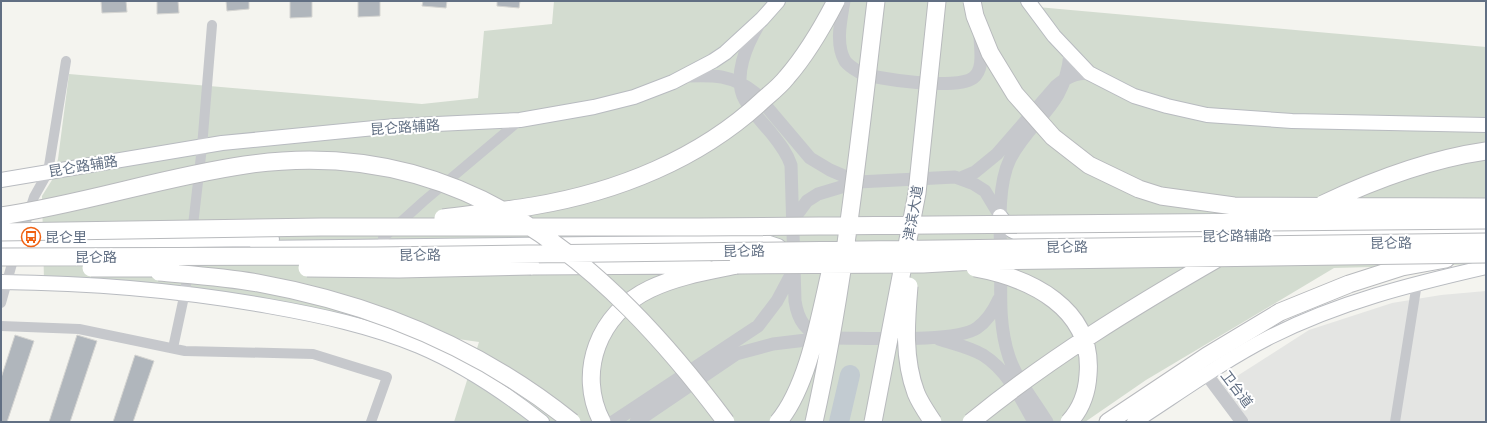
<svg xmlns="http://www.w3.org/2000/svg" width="1487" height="423" font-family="'Source Sans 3','Noto Sans SC',sans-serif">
<rect width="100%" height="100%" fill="#f4f4ef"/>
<path fill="#e4e5e3" d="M1486 291V422H1250L1223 385 1309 330 1392 303 1441 295Z"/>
<path fill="#d3dcd0" d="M554 1H1022L1026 6 1486 47V264L1334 268 1146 380 1085 422H454L479 342 44 280 42 196 52 180 58 159 69 74 422 104 478 98 484 31 552 24Z"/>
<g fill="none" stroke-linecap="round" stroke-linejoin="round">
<path stroke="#c2cbd1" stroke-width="20" d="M839 422 850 375"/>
</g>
<path fill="#b0b6bc" stroke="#d5d5d2" d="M101 1H126L127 12 102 13Z
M157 1H178L179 13 157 14Z
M226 1H249V9L227 11Z
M290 1H312V17L290 18Z
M358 1H380V16L358 17Z
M423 1H447L446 8 422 6Z
M497 1H520L519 8 497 6Z
M15 335 34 341 7 422H1V378Z
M77 335 97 341 70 422H49Z
M135 355 154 361 133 422H113Z"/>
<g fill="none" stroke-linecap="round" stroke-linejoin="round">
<g stroke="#b8bbc0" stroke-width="16">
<path id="secondary" d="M1028 1 1054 36 1089 73 1134 96 1167 106 1207 115 1292 121 1486 125
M1 180 222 143 395 126 520 120 594 107 634 97 673 82 713 61 725 53 762 19 778 1
M1000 216 1011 230 1021 235 1106 233
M1360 229 1486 230
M1095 238 1370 235
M1 242 272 239
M257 248 766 242 778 246 784 251
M1 282C91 283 179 290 268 306 319 315 371 326 419 346 464 365 504 392 542 422
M1134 422C1179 393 1223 361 1270 337 1339 302 1412 284 1486 267"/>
</g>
<g stroke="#b8babd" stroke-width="19">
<path id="trunk" d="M531 266 703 265
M602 422C576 372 599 313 650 289 677 276 708 271 737 265
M1108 422 1207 356 1280 312 1349 284 1402 267 1446 259"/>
</g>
<path stroke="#c6c8cc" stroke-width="10" d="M22 234 34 197 48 172 66 61
M192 234 202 147 212 25
M383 238 424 201 520 120
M1 303 15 253
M1 326 79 329 185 351 313 354 387 377 371 422
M173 348 185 292 188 270
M1395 422 1417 283"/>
<path stroke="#c6c8cc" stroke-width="13" d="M844 1C841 19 835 44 845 61 848 65 854 69 859 72 877 80 957 90 973 78 985 69 980 48 980 35
M759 24C747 44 732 77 745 100 752 112 763 123 772 134 780 144 787 153 791 165L795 301C798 321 806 332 825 338 857 337 954 344 977 328 987 321 994 310 999 299
M685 76C713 75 731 74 755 93L810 158 830 170 858 182
M961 178 975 172 997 154 1056 86C1067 77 1075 73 1089 73
M793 220 807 201 818 194 858 182 955 177 974 184 985 191 1000 216
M939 339C954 344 970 347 983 355 1007 370 1021 398 1034 422
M1207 375 1242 422
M613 422 758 326 777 301 793 271
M636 422 736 354 773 344 823 338
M1047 422C1034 401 1017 380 1009 357 998 324 1001 291 1001 258 1000 229 997 186 1010 159 1032 117 1065 108 1070 54"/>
<use href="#secondary" stroke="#fff" stroke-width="14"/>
<use href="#trunk" stroke="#fff" stroke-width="17"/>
<g stroke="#b8babd" stroke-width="19" stroke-linecap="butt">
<path id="trunk-bridge" d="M972 1 975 16 990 53 1015 94 1053 137 1089 165 1139 189 1161 196 1234 206 1486 207
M1323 204C1374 180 1430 159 1486 151
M1 216C83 204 163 177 245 165 460 133 606 261 726 422
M443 218C473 214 503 211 533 206 617 192 700 159 763 100 771 93 780 86 787 77 807 54 822 28 836 1
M1 232 321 227H699L1486 220
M1 257 376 256 1486 242
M737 265 923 264 975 261 1486 254
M91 268H171
M307 268 399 269 531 266
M975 268C1030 278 1094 308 1088 375 1087 392 1081 409 1069 422
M159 272C192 275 225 277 258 283 374 304 480 348 572 422
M909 286C906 322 903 358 916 393 920 403 927 413 933 422
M778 422C810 384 821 308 833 260
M814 422C845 284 859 142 876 1
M873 422 917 193 937 1
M971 422C1048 359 1133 307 1220 257"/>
</g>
<use href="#trunk-bridge" stroke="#fff" stroke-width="17"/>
</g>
<defs>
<g id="bus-ring" transform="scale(1)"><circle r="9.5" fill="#fff" stroke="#f06213" stroke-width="1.5"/><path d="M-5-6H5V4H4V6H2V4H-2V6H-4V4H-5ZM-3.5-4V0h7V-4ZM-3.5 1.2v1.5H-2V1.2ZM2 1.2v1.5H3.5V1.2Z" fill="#f06213"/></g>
</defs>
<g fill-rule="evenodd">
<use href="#bus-ring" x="31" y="237"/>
</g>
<g text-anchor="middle" stroke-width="4" stroke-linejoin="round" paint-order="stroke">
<g font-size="14" fill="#616f83" stroke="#fff">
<text transform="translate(405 127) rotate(-4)" y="5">昆仑路辅路</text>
<text transform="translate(83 166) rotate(-9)" y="5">昆仑路辅路</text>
<text transform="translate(913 213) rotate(-80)" y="5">津滨大道</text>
<text transform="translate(1237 236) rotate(-1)" y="5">昆仑路辅路</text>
<text transform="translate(1391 243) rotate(-1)" y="5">昆仑路</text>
<text transform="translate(1067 247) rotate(-1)" y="5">昆仑路</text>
<text transform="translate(744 251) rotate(-1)" y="5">昆仑路</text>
<text transform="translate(420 255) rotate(-1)" y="5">昆仑路</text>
<text x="96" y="262">昆仑路</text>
<text transform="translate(1237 389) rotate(53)" y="5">卫台道</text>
</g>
<g font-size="14" fill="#616f83" stroke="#fff" text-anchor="start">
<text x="45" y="242">昆仑里</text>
</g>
</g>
<rect width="1487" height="423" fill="none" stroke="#616f83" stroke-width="4"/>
</svg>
